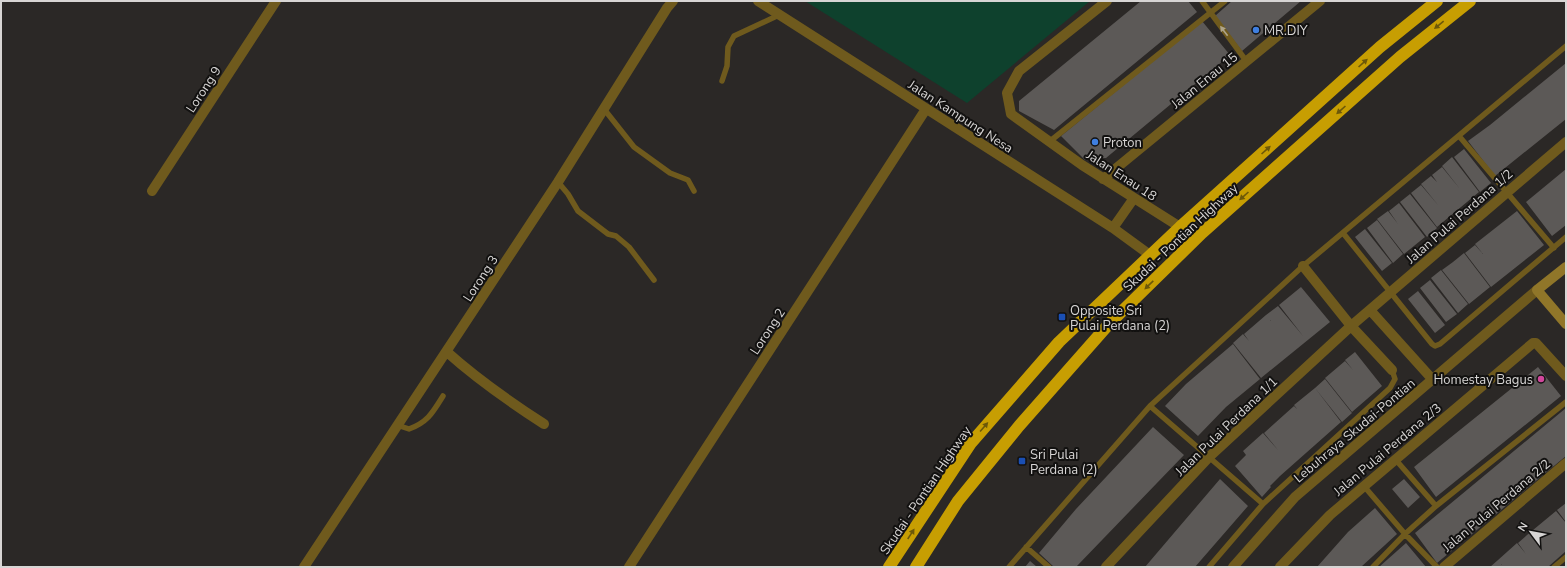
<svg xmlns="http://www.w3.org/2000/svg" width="1567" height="568" font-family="'Nunito Sans',sans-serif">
<rect width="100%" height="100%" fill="#2b2826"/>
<path fill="#0e412d" d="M805 1H1090L967 103Z"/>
<path fill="#5c5957" d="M1141 1H1188L1197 12 1054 130 1019 111V101Z
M1232 1H1301L1242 51 1215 16Z
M1202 21 1230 55 1106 158H1087L1085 160 1061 136Z
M1566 63V119L1495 176 1468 141 1490 125 1515 156 1490 125 1501 116 1511 129 1501 116Z
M1464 149 1491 183 1480 192 1454 157Z
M1452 157 1479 192 1437 227 1411 193 1421 185 1438 205 1421 184 1431 176 1437 182 1432 175 1442 167 1460 189 1442 166Z
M1566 169V225L1552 236 1526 202Z
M1410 194 1437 228 1427 237 1400 202Z
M1399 203 1425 237 1404 254 1377 219 1388 211 1398 224 1389 211Z
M1517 211 1544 245 1491 287 1465 253 1475 245 1483 254 1475 244Z
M1377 220 1403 254 1393 263 1367 228Z
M1365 229 1392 263 1382 271 1355 237Z
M1464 253 1490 287 1469 304 1442 270 1453 262 1461 271 1453 262Z
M1441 270 1468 304 1458 313 1431 278Z
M1430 280 1457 314 1446 322 1420 288Z
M1301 287 1330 322 1261 378 1233 343 1243 334 1249 341 1244 334 1266 315 1271 321 1266 315 1278 306 1303 336 1279 305Z
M1418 291 1445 325 1435 333 1408 299Z
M1233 344 1260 379 1226 407 1198 436 1165 406 1186 384Z
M1355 352 1382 386 1352 412 1325 378 1345 361 1353 370 1345 360Z
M1538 367 1561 396 1436 497 1414 467Z
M1325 379 1352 413 1342 422 1315 388Z
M1315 388 1341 422 1280 476 1270 486 1271 487 1262 497 1235 466 1246 455 1243 451 1263 433 1278 450 1264 433 1294 406 1297 409 1294 405Z
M1566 408V456L1437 563 1415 533Z
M1153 427 1184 455 1076 567H1054L1039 553 1076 509Z
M1220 479 1248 506 1195 567H1145Z
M1404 479 1420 497 1408 508 1392 489Z
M1566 503V522L1557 510Z
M1375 508 1397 534 1361 567H1317L1348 532Z
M1556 511 1566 523V551L1548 567H1490L1498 560 1502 565 1498 560 1517 543 1526 554 1518 543 1527 535 1531 540 1527 535Z
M1406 543 1426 567H1379Z
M1030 561 1037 567H1025Z"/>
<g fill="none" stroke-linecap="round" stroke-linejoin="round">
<path stroke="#6f5a1d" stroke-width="5.5" d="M1202 1 1247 62
M722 81 727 66 728 47 734 36 779 15
M604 109 634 147 670 173 688 180 694 191
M1459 136 1554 248
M1049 142 1225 1
M558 182 568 194 578 211 608 234 616 236 629 247 654 280
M1343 233 1432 344 1435 346 1440 344 1566 237
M1150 406 1263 504
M397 425 409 429C428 422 433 412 443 396
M1395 459 1436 506
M1363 485 1405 534 1437 567
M1026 547 1049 567
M1009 567 1150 406 1303 266 1566 46
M1209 567 1263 504 1390 388 1395 379 1392 370
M1373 567 1405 534 1436 506 1566 402
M1554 567 1566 557"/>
<path stroke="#6f5a1d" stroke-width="10" d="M758 1 1113 228 1150 255
M1107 1 1019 71 1007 93 1011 114 1082 165 1180 227
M1103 179 1320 1
M152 191 276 1
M1113 228 1134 198
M1303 266 1351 326 1392 370
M1370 310 1433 380
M447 352C477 379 510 402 544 424
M304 567 558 182 667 8 673 1
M629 567 926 109
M1106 567 1209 457 1351 326 1566 142
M1233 567 1295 497 1537 290
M1280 567 1330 515 1533 343H1536L1566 376
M1444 567 1566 463"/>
<path stroke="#907629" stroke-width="10" d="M1566 267 1537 290 1566 324"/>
<path stroke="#c79e02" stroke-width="12" d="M889 567 971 443 1059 342 1180 227 1380 47 1437 1
M916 567 958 501 1019 426 1108 325 1202 233 1400 57 1470 1"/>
</g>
<defs><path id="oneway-solid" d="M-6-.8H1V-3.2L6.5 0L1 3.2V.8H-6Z"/></defs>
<g fill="#6c5809">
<use href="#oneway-solid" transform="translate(1439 25) rotate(141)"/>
<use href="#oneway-solid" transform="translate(1363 63) rotate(-42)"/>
<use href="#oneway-solid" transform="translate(1341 110) rotate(138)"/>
<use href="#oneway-solid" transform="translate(1266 150) rotate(-42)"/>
<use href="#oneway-solid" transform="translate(1244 196) rotate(138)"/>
<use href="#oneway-solid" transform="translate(1149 285) rotate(136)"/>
<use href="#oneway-solid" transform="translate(984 427) rotate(-49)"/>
<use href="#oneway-solid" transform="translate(911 534) rotate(-57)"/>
</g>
<use fill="#ada48b" href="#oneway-solid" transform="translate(1224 31) rotate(-127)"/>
<g fill="#3f7fe0" stroke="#121110" stroke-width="1.5">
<circle cx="1256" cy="30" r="4"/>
<circle cx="1095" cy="142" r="4"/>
</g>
<g fill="#1a4fb4" stroke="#121110" stroke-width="1.5">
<rect x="1058" y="313" width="8" height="8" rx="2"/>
<rect x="1018" y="457" width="8" height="8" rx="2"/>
</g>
<circle fill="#d1479c" stroke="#121110" stroke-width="1.5" cx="1541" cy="379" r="4"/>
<g text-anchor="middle" stroke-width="4" stroke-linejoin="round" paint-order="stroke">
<g font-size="13" fill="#d7d5d4" stroke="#121110" text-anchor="start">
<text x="1264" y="35">MR.DIY</text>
<text x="1103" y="147">Proton</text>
<text x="1070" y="315">Opposite Sri<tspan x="1070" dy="15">Pulai Perdana (2)</tspan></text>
<text x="1533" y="384" text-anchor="end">Homestay Bagus</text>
<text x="1030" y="459">Sri Pulai<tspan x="1030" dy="15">Perdana (2)</tspan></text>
</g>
<g font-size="13" fill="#d7d5d4" stroke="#121110">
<text transform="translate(1204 80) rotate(-39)" y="5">Jalan Enau 15</text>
<text transform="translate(203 89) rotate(-57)" y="5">Lorong 9</text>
<text transform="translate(961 116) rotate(33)" y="5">Jalan Kampung Nesa</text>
<text transform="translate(1122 175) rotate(33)" y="5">Jalan Enau 18</text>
<text transform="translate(1459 216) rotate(-41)" y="5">Jalan Pulai Perdana 1/2</text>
<text transform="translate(1180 237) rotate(-43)" y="5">Skudai - Pontian Highway</text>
<text transform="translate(480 278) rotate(-57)" y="5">Lorong 3</text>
<text transform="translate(767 331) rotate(-57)" y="5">Lorong 2</text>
<text transform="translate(1226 426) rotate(-44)" y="5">Jalan Pulai Perdana 1/1</text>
<text transform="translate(1354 430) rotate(-40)" y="5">Lebuhraya Skudai-Pontian</text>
<text transform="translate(1387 449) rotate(-40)" y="5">Jalan Pulai Perdana 2/3</text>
<text transform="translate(925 490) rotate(-56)" y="5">Skudai - Pontian Highway</text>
<text transform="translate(1496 505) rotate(-40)" y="5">Jalan Pulai Perdana 2/2</text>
</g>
</g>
<rect width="1567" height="568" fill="none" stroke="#d7d5d4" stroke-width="4"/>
<g transform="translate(1531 532) rotate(302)" stroke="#121110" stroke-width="3" paint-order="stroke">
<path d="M0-3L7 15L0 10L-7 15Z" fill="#d7d5d4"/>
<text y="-6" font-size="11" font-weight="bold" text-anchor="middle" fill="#d7d5d4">N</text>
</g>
</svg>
